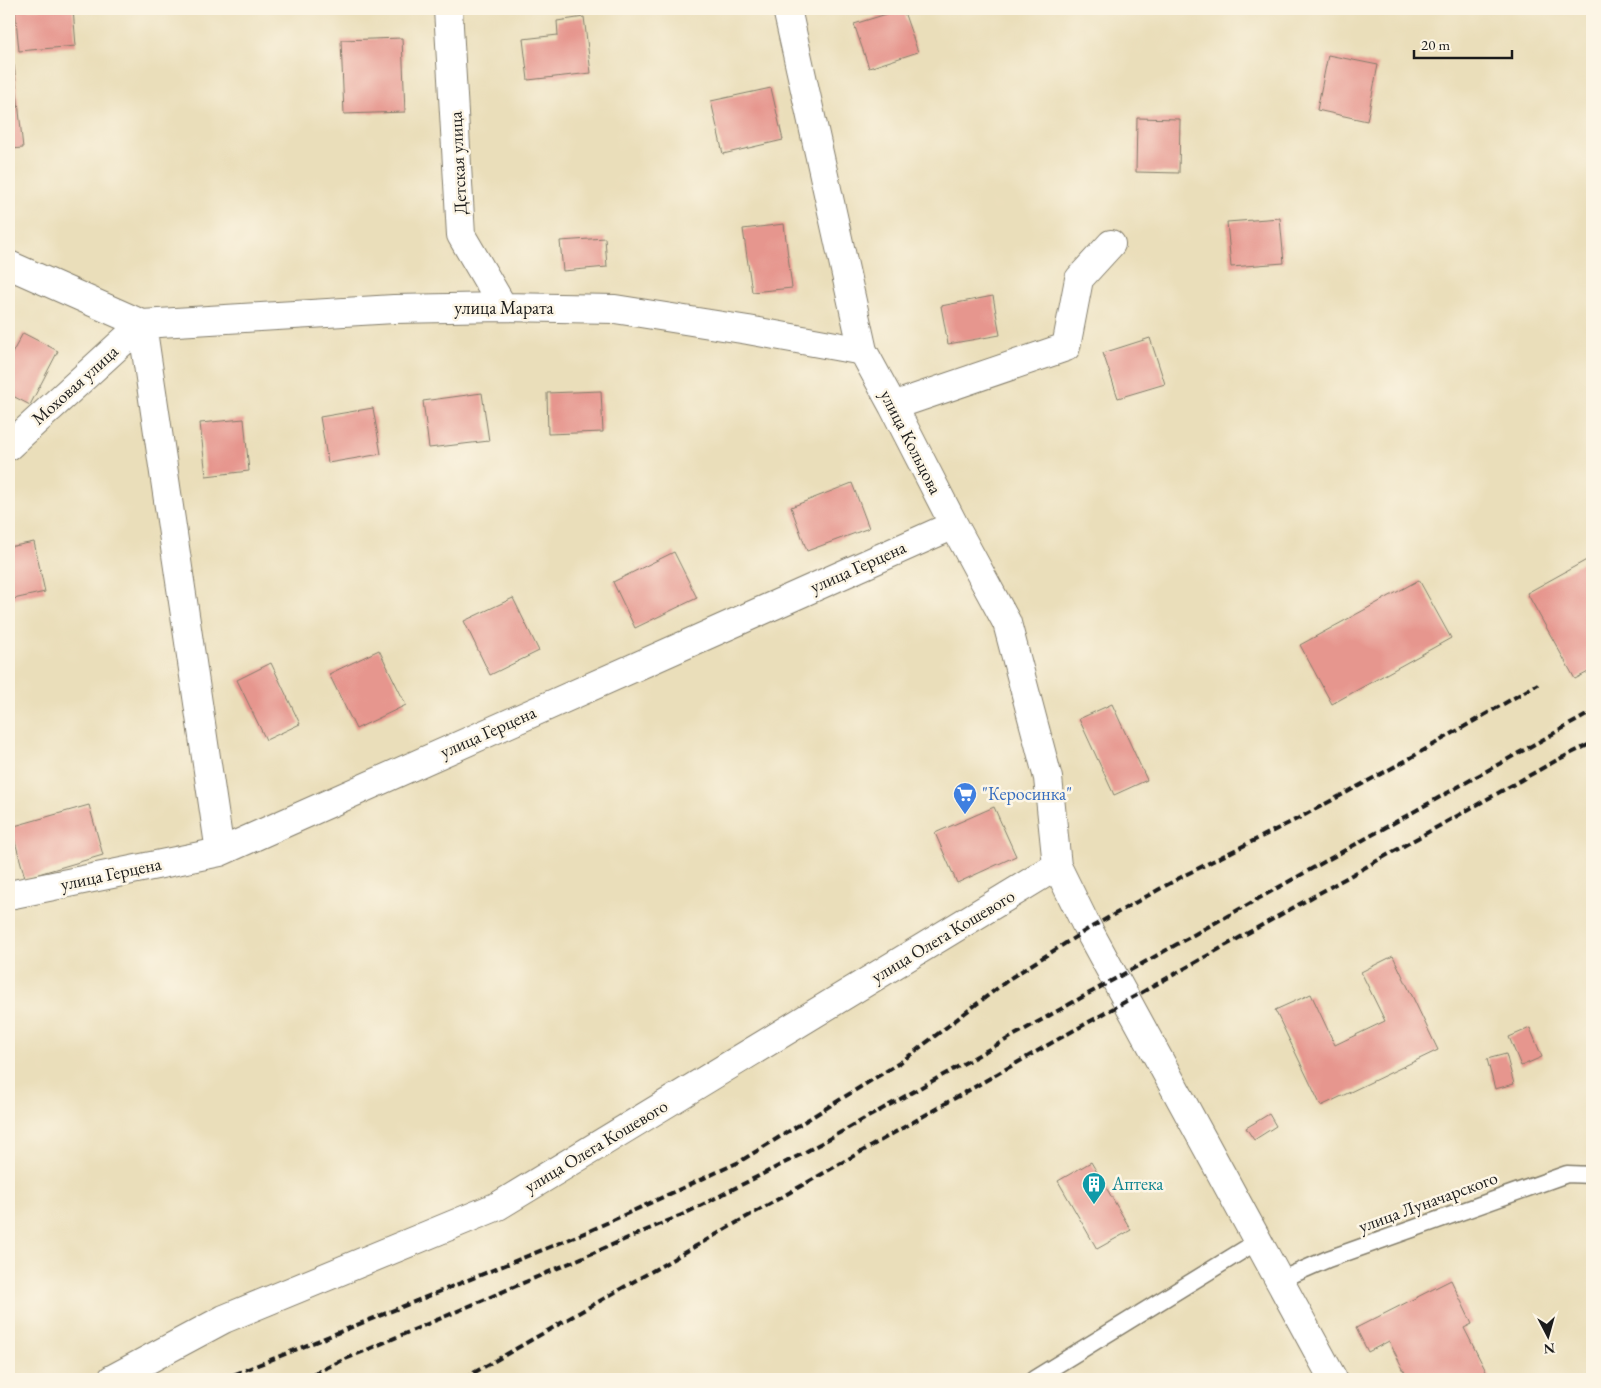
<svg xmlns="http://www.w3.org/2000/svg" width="1601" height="1388" font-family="'EB Garamond',serif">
<rect width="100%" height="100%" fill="#fcf5e5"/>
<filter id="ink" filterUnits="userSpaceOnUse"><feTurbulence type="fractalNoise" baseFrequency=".02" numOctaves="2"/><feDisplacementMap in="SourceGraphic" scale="10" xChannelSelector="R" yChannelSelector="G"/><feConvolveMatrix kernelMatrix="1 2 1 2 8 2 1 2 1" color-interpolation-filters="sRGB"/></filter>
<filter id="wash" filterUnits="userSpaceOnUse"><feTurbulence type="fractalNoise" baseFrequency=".0096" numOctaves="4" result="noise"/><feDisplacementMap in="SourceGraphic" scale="20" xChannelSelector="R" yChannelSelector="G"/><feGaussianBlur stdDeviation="1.12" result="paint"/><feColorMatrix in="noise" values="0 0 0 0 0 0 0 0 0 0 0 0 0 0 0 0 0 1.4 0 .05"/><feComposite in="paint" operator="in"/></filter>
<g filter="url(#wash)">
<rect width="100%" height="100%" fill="#eadeba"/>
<g id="blocks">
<path fill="#e6968e" d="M15 9H73L76 46 19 51Z
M903 9 918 52 869 68 854 24Z
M584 17 591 73 528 80 523 39 558 35 557 21Z
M402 38 405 112 344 114 341 40Z
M1328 55 1378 65 1367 121 1317 110Z
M9 65H14L23 148 9 149Z
M771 88 783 140 723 154 711 101Z
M1137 118 1180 119 1179 173 1136 172Z
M1280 218 1284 263 1231 267 1227 222Z
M784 224 792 288 752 292 743 229Z
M605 238 607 267 563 271 560 241Z
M993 296 1000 335 948 344 941 306Z
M23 333 58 351 30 405 9 394V359Z
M1150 338 1165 384 1118 398 1103 353Z
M601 391 603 432 548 434 547 393Z
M482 393 489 441 429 448 423 401Z
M373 408 381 454 328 463 320 417Z
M244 419 249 471 206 476 200 423Z
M852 483 869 528 807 551 791 507Z
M34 542 45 592 9 600V547Z
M674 552 697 598 635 628 613 582Z
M1592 557V670L1575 679 1527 593Z
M1419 580 1451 638 1332 704 1300 645Z
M513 598 539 651 490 675 464 621Z
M379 650 406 705 356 729 329 674Z
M271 663 300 724 266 740 237 680Z
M1112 704 1147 780 1114 795 1079 719Z
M89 805 103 855 25 878 11 827Z
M994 807 1016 856 957 883 935 833Z
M1393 956 1438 1050 1321 1106 1275 1010 1311 994 1335 1045 1385 1021 1361 972Z
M1530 1028 1542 1057 1521 1066 1509 1037Z
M1506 1054 1514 1084 1495 1089 1487 1059Z
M1269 1114 1276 1126 1254 1140 1246 1128Z
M1091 1162 1131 1230 1097 1249 1058 1181Z
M1451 1280 1472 1324 1464 1328 1490 1379H1408L1389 1341 1368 1352 1356 1328Z"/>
</g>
</g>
<g filter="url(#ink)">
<use href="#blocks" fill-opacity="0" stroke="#837d6b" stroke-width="1"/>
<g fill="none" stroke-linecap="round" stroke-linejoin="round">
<g stroke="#837d6b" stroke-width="19">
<path id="lane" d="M1280 1280 1328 1259 1567 1174 1592 1175
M1034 1379 1258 1241"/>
</g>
<g stroke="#837d6b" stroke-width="30">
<path id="street" d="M448 9 461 235 503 307
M787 9 863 351 893 406 954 525 1007 623 1048 778 1057 866 1088 929 1333 1379
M9 265 142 324 394 309 503 307 615 309 748 330 863 351
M142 324 220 852
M893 406 1066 347 1079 279 1111 244
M9 446 142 324
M9 895 220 852 954 525
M112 1379 224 1319 498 1206 1057 866"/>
</g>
<use href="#lane" stroke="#fff" stroke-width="16"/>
<use href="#street" stroke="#fff" stroke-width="28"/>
<path stroke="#1c1c1c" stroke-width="4" stroke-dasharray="8 4" stroke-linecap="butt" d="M223 1379 587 1232 739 1162 901 1062 1012 977 1088 929 1183 876 1299 818 1405 761 1538 684
M302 1379 341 1361 684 1214 800 1155 1592 712
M463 1379 1055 1041 1557 760 1592 743"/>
</g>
</g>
<defs>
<g id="supermarket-pin" transform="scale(1.25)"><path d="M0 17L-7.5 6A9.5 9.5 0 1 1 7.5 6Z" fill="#3f7fe0" stroke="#fcf5e5"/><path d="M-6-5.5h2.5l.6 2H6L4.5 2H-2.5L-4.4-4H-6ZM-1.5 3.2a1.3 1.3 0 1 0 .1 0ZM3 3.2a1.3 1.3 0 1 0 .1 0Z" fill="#fff"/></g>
<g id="building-pin" transform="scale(1.25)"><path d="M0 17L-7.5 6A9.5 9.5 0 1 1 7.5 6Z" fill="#0f9aa8" stroke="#fcf5e5"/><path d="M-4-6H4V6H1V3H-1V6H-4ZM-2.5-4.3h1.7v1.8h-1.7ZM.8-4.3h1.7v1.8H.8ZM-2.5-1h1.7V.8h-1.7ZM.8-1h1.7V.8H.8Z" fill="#fff"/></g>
</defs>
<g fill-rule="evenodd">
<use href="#supermarket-pin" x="965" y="794"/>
<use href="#building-pin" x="1094" y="1184"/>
</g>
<g text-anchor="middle" stroke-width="5" stroke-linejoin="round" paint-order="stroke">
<g font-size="18" fill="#1c1c1c" stroke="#fcf5e5">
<text transform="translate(458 163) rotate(-93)" y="6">Детская улица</text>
<text x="504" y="314">улица Марата</text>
<text transform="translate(75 385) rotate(-42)" y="6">Моховая улица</text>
<text transform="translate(911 442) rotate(63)" y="6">улица Кольцова</text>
<text transform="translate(858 567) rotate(-24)" y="6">улица Герцена</text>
<text transform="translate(488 732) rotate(-24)" y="6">улица Герцена</text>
<text transform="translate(111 874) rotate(-12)" y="6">улица Герцена</text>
<text transform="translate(943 936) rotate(-31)" y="6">улица Олега Кошевого</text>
<text transform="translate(596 1146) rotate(-31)" y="6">улица Олега Кошевого</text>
<text transform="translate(1428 1202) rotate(-20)" y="6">улица Луначарского</text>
</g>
<g font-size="18" fill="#366cbe" stroke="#fcf5e5" text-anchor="start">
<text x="982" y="800">"Керосинка"</text>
</g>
<g font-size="18" fill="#0d838f" stroke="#fcf5e5" text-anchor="start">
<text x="1112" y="1190">Аптека</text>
</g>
</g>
<rect width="1601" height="1388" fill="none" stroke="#fcf5e5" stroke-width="30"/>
<g transform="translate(1548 1336) rotate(174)" stroke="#fcf5e5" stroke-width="4" paint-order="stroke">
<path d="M0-4L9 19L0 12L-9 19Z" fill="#1c1c1c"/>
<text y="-8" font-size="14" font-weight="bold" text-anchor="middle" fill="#1c1c1c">N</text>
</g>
<path d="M1414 50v8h98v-8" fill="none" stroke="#1c1c1c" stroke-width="2.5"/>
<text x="1421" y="50" font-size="15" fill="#1c1c1c" stroke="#fcf5e5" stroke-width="4" paint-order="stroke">20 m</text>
</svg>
